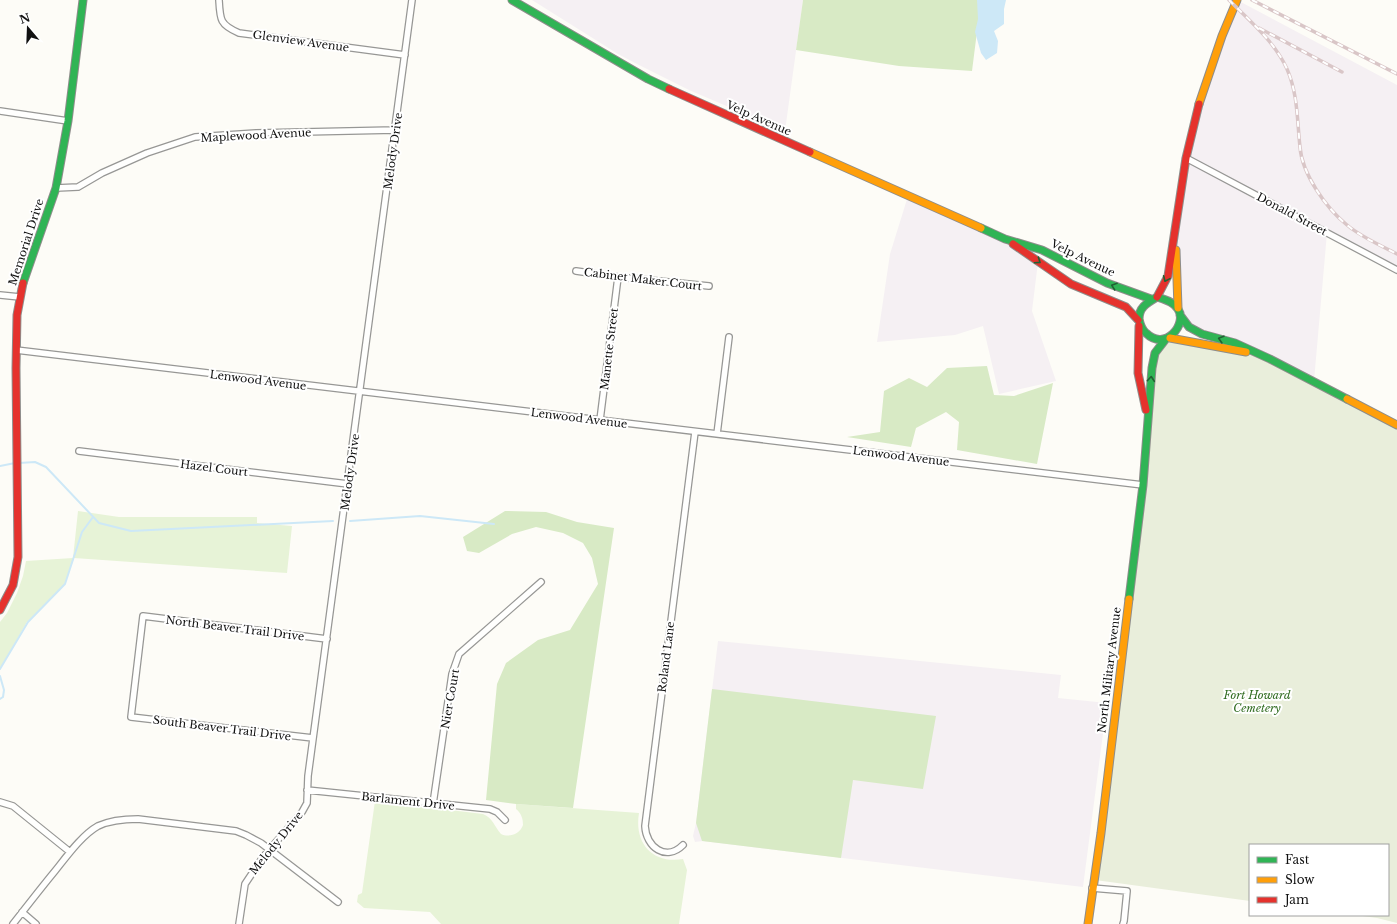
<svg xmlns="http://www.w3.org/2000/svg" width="1397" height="924" font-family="'Libre Baskerville',serif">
<rect width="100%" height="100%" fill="#fdfcf7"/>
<path fill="#f5f0f3" d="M532 0H803L785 131 689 90 639 65 618 54Z
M1237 0 1397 85V270L1327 233 1314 381 1189 327 1178 308 1175 233 1200 99Z
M908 196 1005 239 1038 262 1032 311 1056 381 999 394 983 326 955 335 877 342 890 254Z
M718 641 1061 675 1058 698 1107 703 1083 887 703 841 695 842 693 836 696 823Z"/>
<path fill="#e7f3d7" d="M78 511 119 517H257V523L292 526 287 573 74 558 65 584 27 622 0 669V622L7 613 17 593 23 576 26 561 73 558Z
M375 801 483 814C493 818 494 826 501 834 509 838 520 834 523 825 523 818 521 813 516 809V804L639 813C634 843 652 864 683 859L687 870 679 924H441L430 912 364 908 357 902 358 895 362 893Z"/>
<path fill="#d8eac5" d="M803 0H981L972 71 899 66 796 50Z
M987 366 994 395 1014 396 1053 383 1037 464 957 450 959 422 946 412 916 428 911 447 847 437 880 432 884 391 909 378 927 387 947 368Z
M505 511 546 512 577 522 614 528 573 808 516 804 486 800 497 684 506 663 538 640 570 630 598 584 592 558 583 543 563 533 536 527 512 534 479 553 467 551 463 537Z
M712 689 936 716 923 789 853 780 841 858 702 841 696 823Z"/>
<path fill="#e9eedb" d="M1165 340 1234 349 1270 359 1397 425V923L1377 918 1355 915H1388V845H1250V901L1095 880 1143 485 1152 368Z"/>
<path fill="#cde8f7" d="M977 0H1006L1004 9V24L994 31 998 41 997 53 986 60 981 53 975 32 978 19Z"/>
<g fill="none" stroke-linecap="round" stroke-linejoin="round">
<path stroke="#cde8f7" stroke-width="2" d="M19 463 35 462 46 467 99 523 131 531 333 521
M0 466 15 463
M350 521 420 516 494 524
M0 669 28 622 65 584 82 532 93 517
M0 676 4 690 3 697 0 699"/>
<g stroke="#979795" stroke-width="8">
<path id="street" d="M219 0C220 20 220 25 239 33L405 55
M0 111 68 121
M1186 158 1397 270
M56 188 78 187 102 173 147 153 195 137 256 133 395 130
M576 271 618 277 709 286
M0 295 20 297
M16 350 1143 485
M600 420 618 277
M717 434 729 337
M79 451 348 484
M313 738 131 717 143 616 327 639
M307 790 490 809 497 812 505 820
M0 802 13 806 70 852
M433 804 452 674 459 654 541 582
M683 845C666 862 646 847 645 826L695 432
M1092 888 1127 891 1124 921 1123 924
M22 912 36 924
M13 924C27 906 41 888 55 871 67 856 82 835 98 826 111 820 124 819 138 819L236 831 246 835 261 843 338 902
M239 924 245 884 263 857 302 812 307 803 308 776 412 0"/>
</g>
<g stroke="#8e8d8b" stroke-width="9">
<path id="fast" d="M512 0 648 79 669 89
M981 228 1005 239 1042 250 1107 283 1151 299
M23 283 56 188 68 121 83 0
M1157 297C1164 299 1174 302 1178 309 1188 324 1165 352 1146 333 1142 330 1140 324 1139 319 1139 307 1147 303 1157 297Z
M1180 315 1189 327 1202 334 1235 343 1270 359 1347 399
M1129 599 1143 485 1152 368 1155 353 1165 340"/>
</g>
<g stroke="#8e8d8b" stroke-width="9">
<path id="slow" d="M1199 104 1222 36 1237 0
M810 152 981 228
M1176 250 1178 308
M1170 338 1246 352
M1347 399 1397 425
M1088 924 1101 833 1129 599"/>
</g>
<g stroke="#8e8d8b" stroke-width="9">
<path id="jam" d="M669 89 810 152
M1013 244 1071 284 1126 307 1138 320
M1157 297 1168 276 1186 158 1199 104
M1139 326 1138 373 1146 410
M0 610 13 585 18 557 16 368 17 315 23 283"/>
</g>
<use href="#street" stroke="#fffffe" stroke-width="5.5"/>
<use href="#fast" stroke="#30b455" stroke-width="7"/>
<use href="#slow" stroke="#ff9f0a" stroke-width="7"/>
<use href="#jam" stroke="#e5322d" stroke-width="7"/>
<g stroke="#d9c6c7" stroke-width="3.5">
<path id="rail" d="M1229 0C1250 21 1275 42 1287 69 1298 94 1297 120 1300 147 1302 174 1326 208 1347 225 1361 237 1380 245 1397 254
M1252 0 1397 74
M1259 28 1342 72"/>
</g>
<use href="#rail" stroke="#fff" stroke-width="2" stroke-dasharray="6" stroke-linecap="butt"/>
</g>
<defs><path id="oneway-chevron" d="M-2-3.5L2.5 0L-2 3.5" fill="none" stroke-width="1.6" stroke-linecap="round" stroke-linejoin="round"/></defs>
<g stroke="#206233">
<use href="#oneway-chevron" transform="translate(1038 261) rotate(34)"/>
<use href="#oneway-chevron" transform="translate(1166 279) rotate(114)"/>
<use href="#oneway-chevron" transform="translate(1114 286) rotate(-161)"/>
<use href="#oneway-chevron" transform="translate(1221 339) rotate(-164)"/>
<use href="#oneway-chevron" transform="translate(1151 379) rotate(-85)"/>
</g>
<g text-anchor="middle" stroke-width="4" stroke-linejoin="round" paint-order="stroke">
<g font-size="11" fill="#111" stroke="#fff">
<text transform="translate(301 41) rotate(8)" y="4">Glenview Avenue</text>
<text transform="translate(759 118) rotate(24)" y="4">Velp Avenue</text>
<text transform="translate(256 135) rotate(-3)" y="4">Maplewood Avenue</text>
<text transform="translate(393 151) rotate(-82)" y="4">Melody Drive</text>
<text transform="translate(1292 214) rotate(28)" y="4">Donald Street</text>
<text transform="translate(26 242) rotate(-72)" y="4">Memorial Drive</text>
<text transform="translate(1083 258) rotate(26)" y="4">Velp Avenue</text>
<text transform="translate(643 279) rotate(7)" y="4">Cabinet Maker Court</text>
<text transform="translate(609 349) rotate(-83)" y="4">Manette Street</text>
<text transform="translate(258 380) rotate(7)" y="4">Lenwood Avenue</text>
<text transform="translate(579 418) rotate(7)" y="4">Lenwood Avenue</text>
<text transform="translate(901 456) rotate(7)" y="4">Lenwood Avenue</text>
<text transform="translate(214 468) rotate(7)" y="4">Hazel Court</text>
<text transform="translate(350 472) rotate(-82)" y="4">Melody Drive</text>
<text transform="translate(235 628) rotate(7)" y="4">North Beaver Trail Drive</text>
<text transform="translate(666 657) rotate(-83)" y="4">Roland Lane</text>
<text transform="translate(1109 670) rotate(-83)" y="4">North Military Avenue</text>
<text transform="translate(450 699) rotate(-80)" y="4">Nier Court</text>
<text transform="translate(222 728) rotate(7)" y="4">South Beaver Trail Drive</text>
<text transform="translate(408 801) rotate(6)" y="4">Barlament Drive</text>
<text transform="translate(276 843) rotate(-51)" y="4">Melody Drive</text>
</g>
<g font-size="11" font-style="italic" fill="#2f6b1f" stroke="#fff">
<text x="1257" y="699">Fort Howard<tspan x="1257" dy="13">Cemetery</tspan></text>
</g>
</g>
<rect x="1249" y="844" width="140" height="72" fill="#ffffff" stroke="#a0a0a0"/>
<rect x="1257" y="857" width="20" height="6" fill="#30b455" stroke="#a0a0a0"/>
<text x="1285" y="864" font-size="12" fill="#111111">Fast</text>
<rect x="1257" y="877" width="20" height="6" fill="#ff9f0a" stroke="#a0a0a0"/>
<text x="1285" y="884" font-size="12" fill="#111111">Slow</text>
<rect x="1257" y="897" width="20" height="6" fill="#e5322d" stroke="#a0a0a0"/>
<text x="1285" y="904" font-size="12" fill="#111111">Jam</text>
<g transform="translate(28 28) rotate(341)" stroke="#ffffff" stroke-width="3" paint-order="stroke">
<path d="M0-3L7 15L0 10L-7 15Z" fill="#111111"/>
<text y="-6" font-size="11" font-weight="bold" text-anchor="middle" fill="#111111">N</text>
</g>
</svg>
